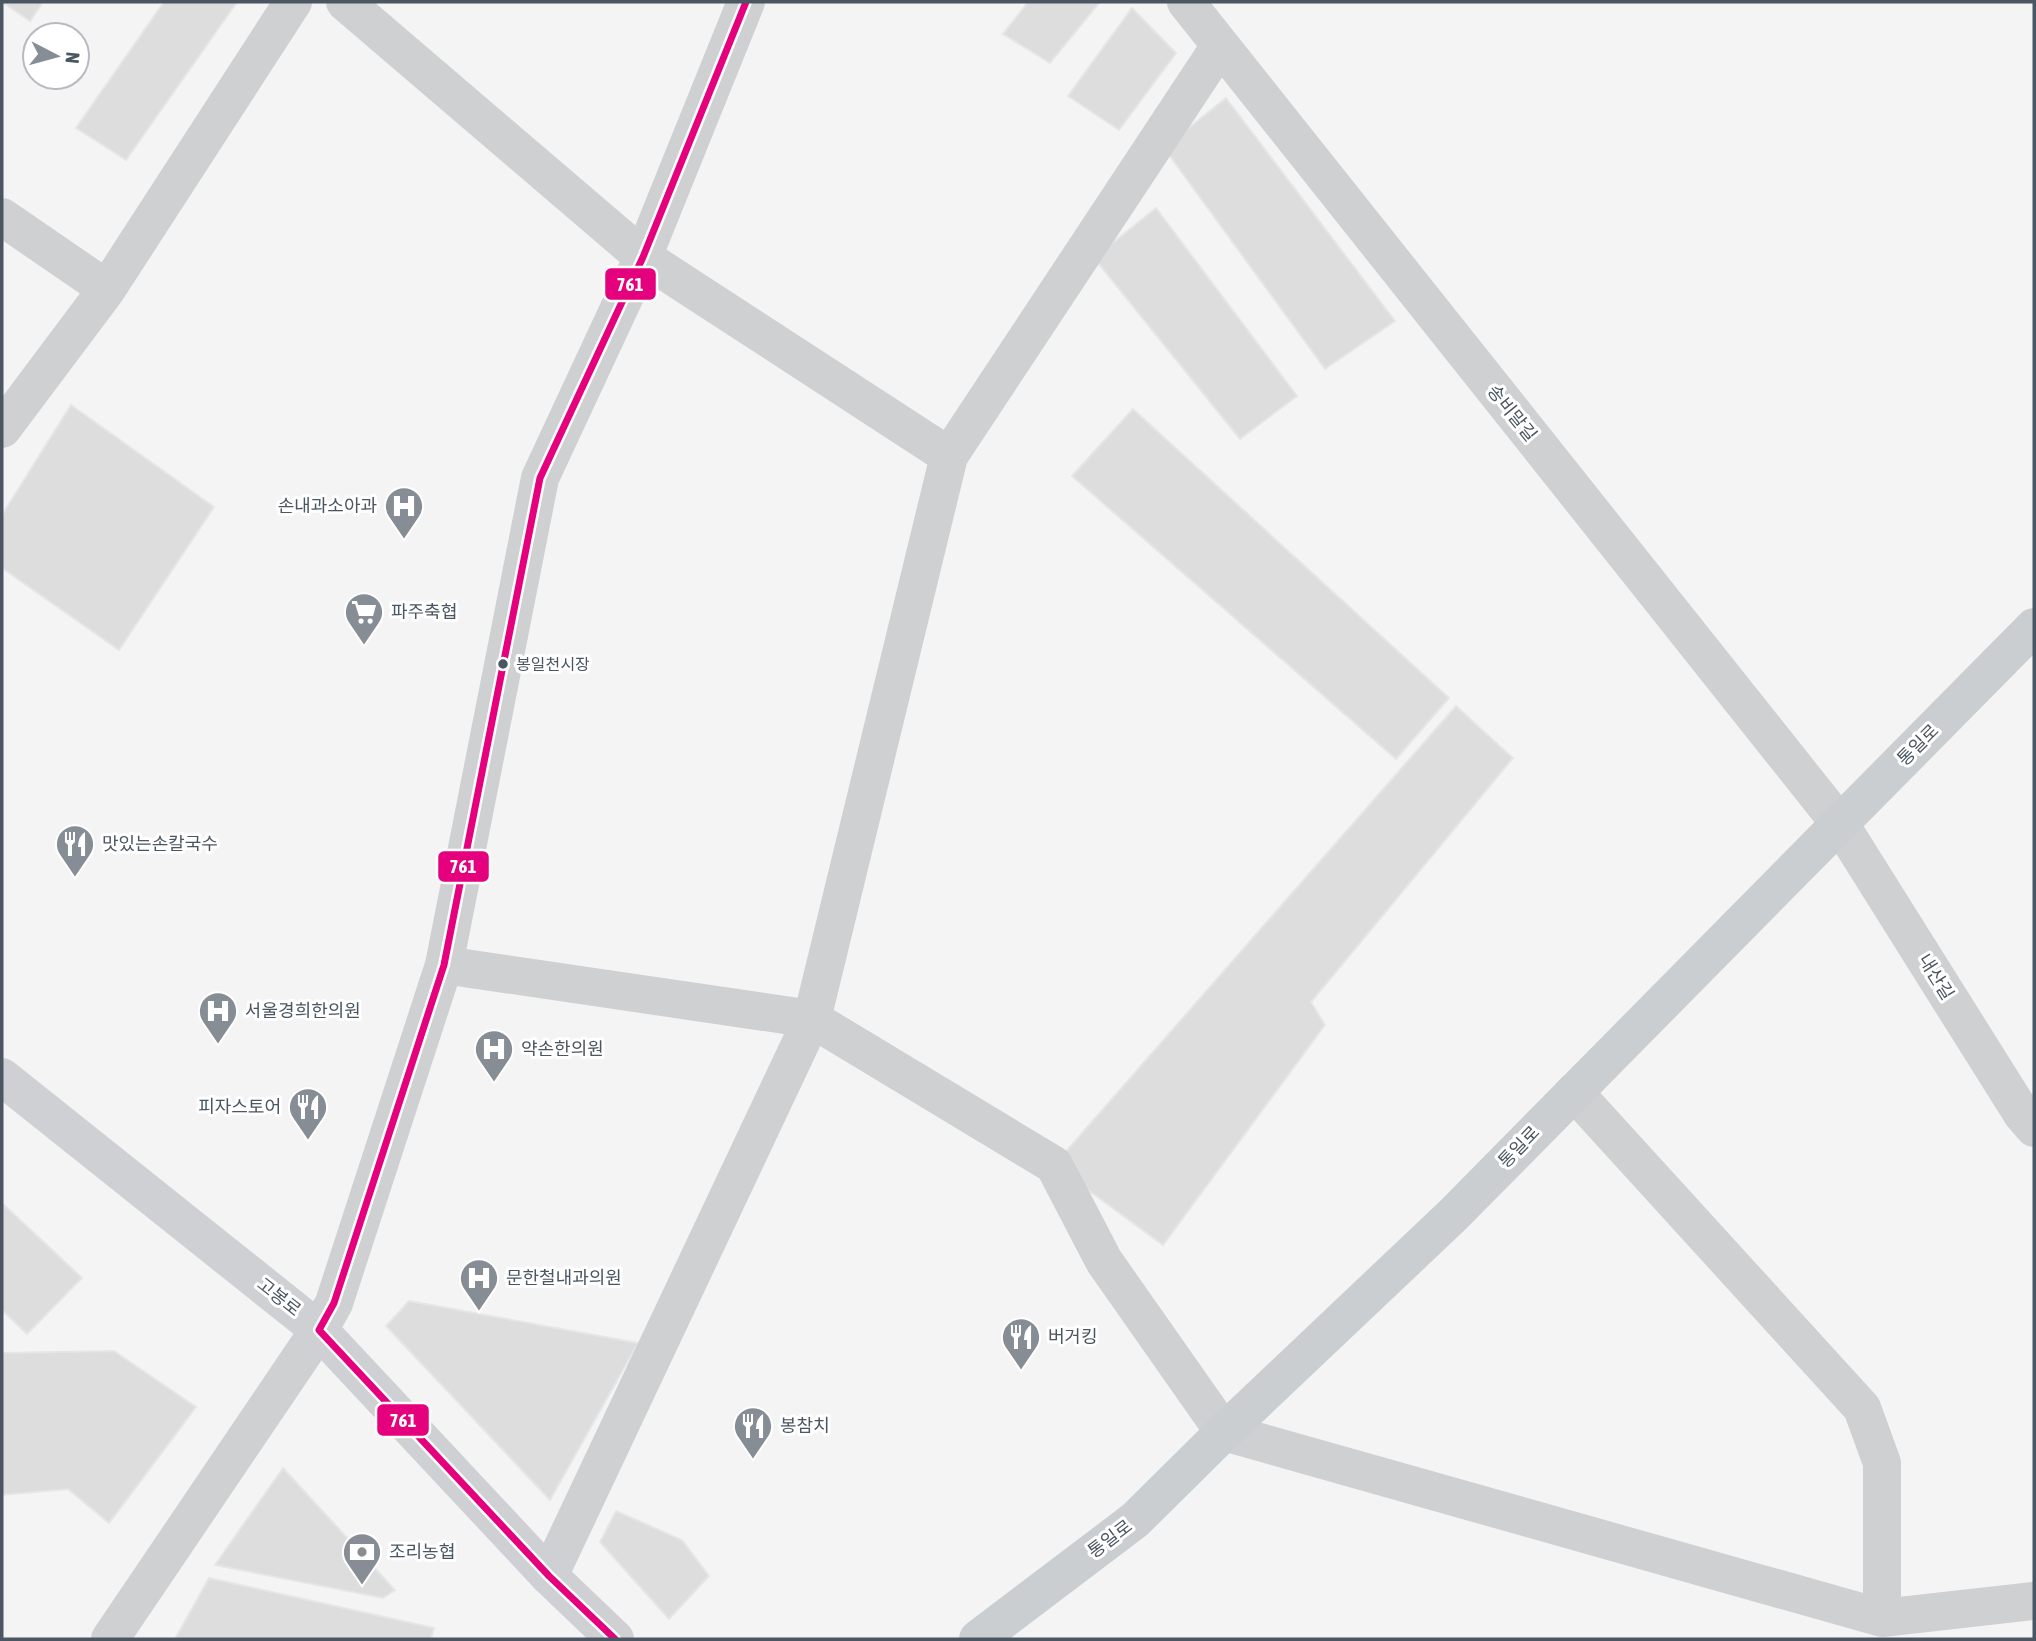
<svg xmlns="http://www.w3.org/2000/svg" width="2036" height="1641" font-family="'Asap Condensed','Noto Sans KR',sans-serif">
<rect width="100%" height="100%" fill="#f4f4f4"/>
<path fill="#ddddde" stroke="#e5e6e7" stroke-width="2" d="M2 2H43L30 21Z
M164 2H237L126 160 76 128Z
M1028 2H1100L1050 63 1003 34Z
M1132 8 1176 53 1119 130 1068 96Z
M1226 98 1395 321 1325 369 1164 148Z
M1156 208 1297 396 1240 439 1094 258Z
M71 405 214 507 119 650 2 568V515Z
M1133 409 1449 698 1396 759 1072 476Z
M1456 706 1513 758 1311 1002 1325 1025 1163 1245 1054 1165Z
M2 1203 82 1278 27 1334 2 1310Z
M409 1301 638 1343 550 1500 386 1326Z
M114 1351 196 1407 109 1523 68 1489 2 1495V1353Z
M283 1468 395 1590 383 1598 215 1565Z
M616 1511 682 1540 709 1576 669 1619 600 1542Z
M209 1578 434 1628 431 1639H175Z"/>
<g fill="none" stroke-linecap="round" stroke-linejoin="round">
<path stroke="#ced0d2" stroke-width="38" d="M345 2 643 257 949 456
M1186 2 1840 824 2022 1114 2034 1128
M2 217 107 289 293 2
M2 429 107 289
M444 965 812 1019 1054 1165 1104 1261 1224 1432 1882 1618 2034 1601
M1574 1092 1862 1408 1882 1463V1618
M549 1576 812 1019 949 456 1220 46
M110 1639 319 1330 334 1303 444 965 540 478 643 257 746 2"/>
<path stroke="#ced0d4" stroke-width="38" d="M2 1077 319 1330 549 1576 615 1639"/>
<path stroke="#caced1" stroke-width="38" d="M978 1639 1135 1520 1224 1432 1453 1215 2034 627"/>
<g stroke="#fff" stroke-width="12">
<path id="bus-1" d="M615 1639 549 1576 319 1330 334 1303 444 965 540 478 643 257 746 2"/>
</g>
<use href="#bus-1" stroke="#e5007d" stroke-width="7"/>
</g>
<defs>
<g id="hospital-pin" transform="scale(2.0125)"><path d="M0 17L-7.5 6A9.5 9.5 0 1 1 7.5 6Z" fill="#868d94" stroke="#fff"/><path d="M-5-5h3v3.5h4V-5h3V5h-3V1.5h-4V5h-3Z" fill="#fff"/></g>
<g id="supermarket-pin" transform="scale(2.0125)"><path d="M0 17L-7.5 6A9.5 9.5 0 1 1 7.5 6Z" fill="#868d94" stroke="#fff"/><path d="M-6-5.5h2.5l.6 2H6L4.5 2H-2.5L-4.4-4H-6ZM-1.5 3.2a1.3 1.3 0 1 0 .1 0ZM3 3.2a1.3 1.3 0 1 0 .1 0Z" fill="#fff"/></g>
<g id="restaurant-pin" transform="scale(2.0125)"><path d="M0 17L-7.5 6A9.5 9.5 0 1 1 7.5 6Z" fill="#868d94" stroke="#fff"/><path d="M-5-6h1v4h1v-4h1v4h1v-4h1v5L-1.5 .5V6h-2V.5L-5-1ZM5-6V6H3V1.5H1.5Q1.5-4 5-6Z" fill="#fff"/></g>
<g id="bank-pin" transform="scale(2.0125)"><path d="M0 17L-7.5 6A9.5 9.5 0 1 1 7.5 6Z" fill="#868d94" stroke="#fff"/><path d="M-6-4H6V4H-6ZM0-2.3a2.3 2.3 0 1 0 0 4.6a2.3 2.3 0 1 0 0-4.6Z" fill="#fff"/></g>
</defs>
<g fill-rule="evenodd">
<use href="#hospital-pin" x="404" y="506"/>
<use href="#supermarket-pin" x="364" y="612"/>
<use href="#restaurant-pin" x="75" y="844"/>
<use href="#hospital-pin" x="218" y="1011"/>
<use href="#hospital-pin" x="494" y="1049"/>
<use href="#restaurant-pin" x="308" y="1107"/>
<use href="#hospital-pin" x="479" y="1278"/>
<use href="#restaurant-pin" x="1021" y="1337"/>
<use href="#restaurant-pin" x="753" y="1426"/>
<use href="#bank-pin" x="362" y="1552"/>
</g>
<circle fill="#4a5661" stroke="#fff" stroke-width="2.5" cx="503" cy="664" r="6"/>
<g text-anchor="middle" stroke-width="6" stroke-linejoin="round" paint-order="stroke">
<g font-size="16" fill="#4a5661" stroke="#fff" text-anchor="start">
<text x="516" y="670">봉일천시장</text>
</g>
<g font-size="18" fill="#4a5661" stroke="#fff">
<text transform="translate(1512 413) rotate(51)" y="6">송비말길</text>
<text transform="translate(1918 745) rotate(-45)" y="6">통일로</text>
<text transform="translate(1936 977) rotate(58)" y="6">내산길</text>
<text transform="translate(1519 1147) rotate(-46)" y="6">통일로</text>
<text transform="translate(279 1297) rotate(38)" y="6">고봉로</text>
<text transform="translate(1110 1539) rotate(-37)" y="6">통일로</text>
</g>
<g font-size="18" fill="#4a5661" stroke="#fff" text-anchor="start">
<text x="377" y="512" text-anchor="end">손내과소아과</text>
<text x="391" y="618">파주축협</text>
<text x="102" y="850">맛있는손칼국수</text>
<text x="245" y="1017">서울경희한의원</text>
<text x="521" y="1055">약손한의원</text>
<text x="281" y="1113" text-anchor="end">피자스토어</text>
<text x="506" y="1284">문한철내과의원</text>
<text x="1048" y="1343">버거킹</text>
<text x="780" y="1432">봉참치</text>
<text x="389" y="1558">조리농협</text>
</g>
</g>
<g stroke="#fff" stroke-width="2.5">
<rect x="604" y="267" width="53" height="34" rx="7" fill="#e5007d"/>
<rect x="437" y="850" width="53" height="33" rx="7" fill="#e5007d"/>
<rect x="376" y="1403" width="54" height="34" rx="7" fill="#e5007d"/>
</g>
<g font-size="19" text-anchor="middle" font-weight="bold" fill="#fff">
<text x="630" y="291">761</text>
<text x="463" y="873">761</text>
<text x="403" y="1427">761</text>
</g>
<rect width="2036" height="1641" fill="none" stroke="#4a5661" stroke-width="7"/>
<g transform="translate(56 56) rotate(96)"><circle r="33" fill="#ffffff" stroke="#b7bbc0" stroke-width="2"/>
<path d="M0-5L12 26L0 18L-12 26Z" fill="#868d94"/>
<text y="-10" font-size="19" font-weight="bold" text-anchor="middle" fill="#4a5661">N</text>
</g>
</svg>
